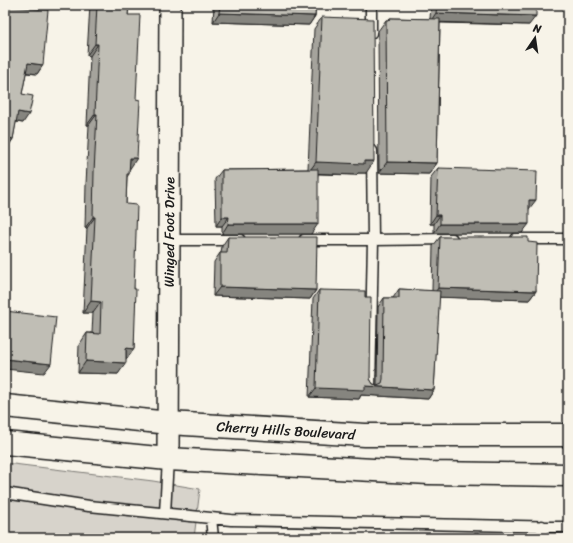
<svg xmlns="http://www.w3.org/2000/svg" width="573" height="543" font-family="Sriracha,sans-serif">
<rect width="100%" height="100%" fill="#f7f3e8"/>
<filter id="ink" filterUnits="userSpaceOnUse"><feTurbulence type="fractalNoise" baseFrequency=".025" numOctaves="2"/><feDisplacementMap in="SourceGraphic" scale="8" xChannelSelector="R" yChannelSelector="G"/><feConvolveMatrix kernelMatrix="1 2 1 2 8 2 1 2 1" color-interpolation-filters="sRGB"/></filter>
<g filter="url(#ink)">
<path fill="#d7d3cb" stroke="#7a7874" d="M5 463 153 481 200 489 194 538H5Z"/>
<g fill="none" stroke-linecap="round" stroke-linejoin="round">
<g stroke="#1c1c1c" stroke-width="13">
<path id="lane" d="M371 5V33
M516 239H568
M169 240H240
M304 240H373L372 151
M370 388 373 240 452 239
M5 493 89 506 231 520 568 527
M165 513 168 459
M211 518 213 538
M542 538V526"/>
</g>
<g stroke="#1c1c1c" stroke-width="24">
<g id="street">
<path id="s1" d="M168 459 170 5"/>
</g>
</g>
<g stroke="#1c1c1c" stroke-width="25">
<g id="secondary">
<path id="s2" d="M5 406 169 423 365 435H568"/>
<path d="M5 443 168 459 429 473 568 475"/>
</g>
</g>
<use href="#lane" stroke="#f7f3e8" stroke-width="10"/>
<use href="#street" stroke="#f7f3e8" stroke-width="21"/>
<use href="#secondary" stroke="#f7f3e8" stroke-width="22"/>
</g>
<path fill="#a5a39c" stroke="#1c1c1c" d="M90 5H129L128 15 129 169V174L127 177 126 204 134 289V349L126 360 118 374 78 373 79 345 87 333H92L93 313H83L87 228H85L86 184 89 125H87L90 56 87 55Z
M214 5H316L315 16 309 25 213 22Z
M431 5H536L529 25 440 23 437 163 429 174 379 173 378 31 386 20H388L390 18 430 19Z
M9 6 43 65 37 74 26 73 22 94 23 123 16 122 13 139 7 148 5 155V11Z
M322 17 366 173H358L356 175 318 174 311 234H222V226H216L215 179 222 170 308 169 314 29Z
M438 168 529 209 522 233H434V224H430L431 177Z
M228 237 316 290 310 299 213 296 214 262 220 253H221L222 246Z
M440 237 528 242 536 291 529 300 439 297 434 390 428 399 361 395 359 399 309 397 313 299 319 290 365 297 370 379 373 384 377 385 378 307 384 298H393L399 289 432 291 433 246Z"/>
<path fill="#86857f" stroke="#1c1c1c" d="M219 13 315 16 309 25 213 22Z
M436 13 536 16 529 25 430 22Z
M95 44H98L90 56 87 55Z
M28 63 43 65 37 74 22 72Z
M18 112 29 114 23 123 12 121Z
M95 114H97L89 125H87Z
M9 138 13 139 7 148Z
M130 158H137L129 170Z
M364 161H374L366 173H358L356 175 308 173 316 162Z
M387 162 437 163 429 174 379 173Z
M529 200H536L529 209H523Z
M436 215H440L434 224H430Z
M93 217H95L87 228H85Z
M222 217H229L222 226H216Z
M228 224H318L311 234H222Z
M440 224H529L522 233H434Z
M220 287 316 290 310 299 213 296Z
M438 288 536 291 529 300 432 297Z
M91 301 101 302 93 313H83Z
M126 348 134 349 126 360Z
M5 359 51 364 44 373 5 369Z
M86 361 126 363 118 374 78 373Z
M365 386 434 390 428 399 361 395 359 399 309 397 316 388Z"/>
<path fill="#c0beb5" stroke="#1c1c1c" d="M97 5H129L128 15H140L136 99 140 100 137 158H130L129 174H127L126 204 137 205 134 289H136L134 349 126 348V363L86 361 87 333 100 334 101 302 91 301 95 217H93L94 172 97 114H95L98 44H95Z
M220 5H316L315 16 219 13Z
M437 5H536V16L436 13Z
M9 6 48 10 43 65 28 63 22 94 33 96 29 114 18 112 13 139 9 138 5 155V37H6Z
M322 17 373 19 374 161H364V164L316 162Z
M390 18 440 19 437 163 387 162 386 20H390Z
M438 168 537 171 536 200H529V224H440V215H436Z
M318 169V224H228L229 217H222V170Z
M228 237H317L316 290 220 287V253H227Z
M440 237H528V242L537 243 536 291 438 288Z
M399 289 440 291 434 390 365 386V390L316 388 319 290 365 291V297H371L370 379 373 384 377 385 382 383 383 379 384 298H399Z
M5 311 56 317 51 364 5 359Z"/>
</g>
<g text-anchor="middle" stroke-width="3" stroke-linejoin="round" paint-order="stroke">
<g font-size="14" fill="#1c1c1c" stroke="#f7f3e8">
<text dy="5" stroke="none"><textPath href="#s1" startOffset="227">Winged Foot Drive</textPath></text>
<text dy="5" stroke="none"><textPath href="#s2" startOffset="282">Cherry Hills Boulevard</textPath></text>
</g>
</g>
<rect width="573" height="543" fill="none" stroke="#f7f3e8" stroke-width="20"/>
<rect x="10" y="10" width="553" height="523" fill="none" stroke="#1c1c1c" stroke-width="1.5" filter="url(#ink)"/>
<g transform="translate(535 38) rotate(13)" stroke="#f7f3e8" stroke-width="3" paint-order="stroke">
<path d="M0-3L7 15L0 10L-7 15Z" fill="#1c1c1c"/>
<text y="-6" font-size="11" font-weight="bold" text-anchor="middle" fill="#1c1c1c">N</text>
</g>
</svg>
